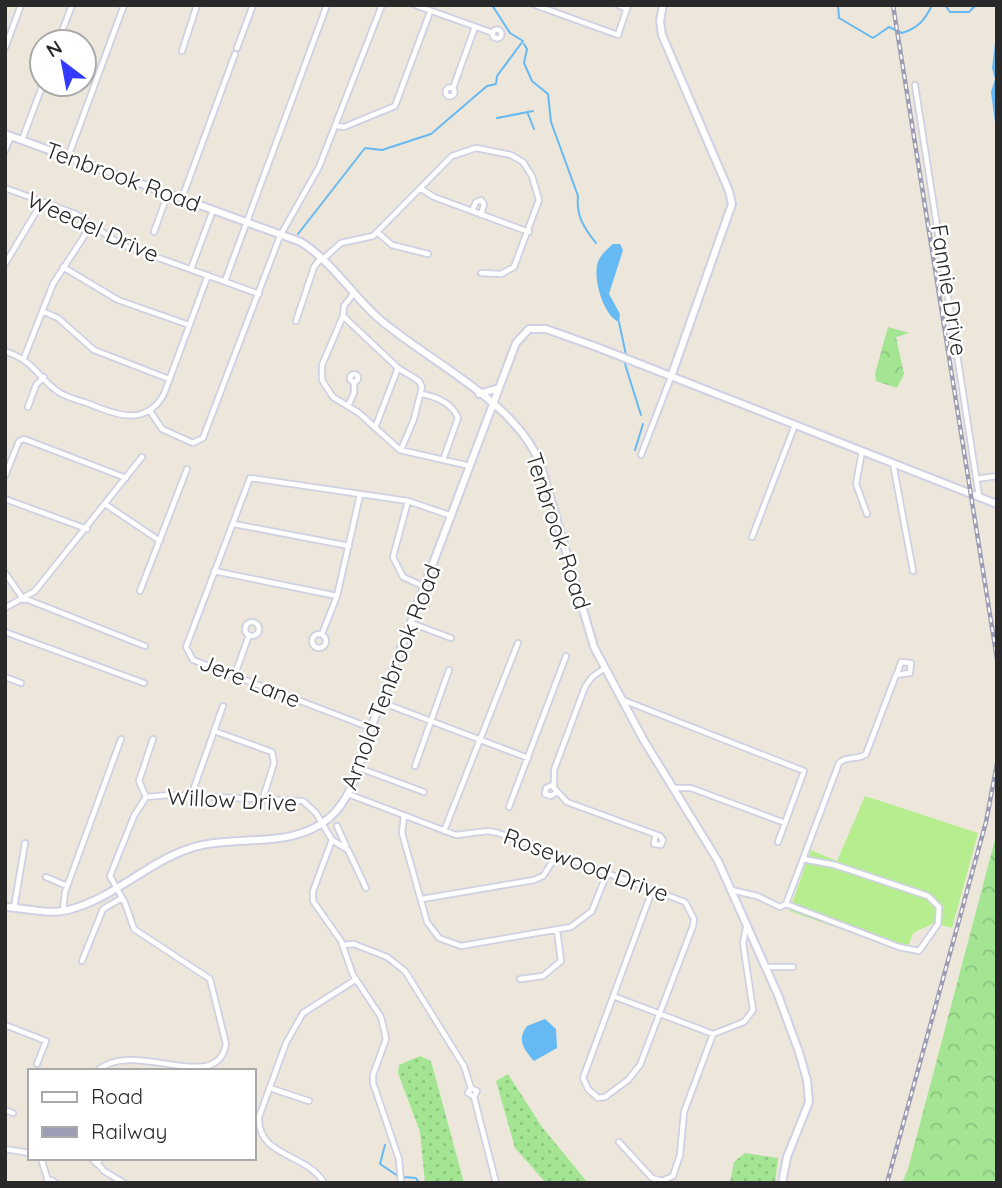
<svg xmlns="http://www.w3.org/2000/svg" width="1002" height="1188" font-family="Quicksand,sans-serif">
<defs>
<pattern id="grass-dots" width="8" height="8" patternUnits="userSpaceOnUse" patternTransform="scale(1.75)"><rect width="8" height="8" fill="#a3e593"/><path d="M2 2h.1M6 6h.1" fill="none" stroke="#8cc47f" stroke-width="1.8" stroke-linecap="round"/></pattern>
<pattern id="forest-crowns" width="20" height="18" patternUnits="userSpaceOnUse" patternTransform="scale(1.75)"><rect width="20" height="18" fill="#a3e593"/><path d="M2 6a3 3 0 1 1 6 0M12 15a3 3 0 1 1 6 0" fill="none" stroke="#8cc47f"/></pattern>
</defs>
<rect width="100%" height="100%" fill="#ece7da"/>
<path fill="url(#grass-dots)" d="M420 1056 431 1061 464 1183H425L420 1132 398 1073 399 1065Z
M508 1074 542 1127 588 1183H546L515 1148 496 1081Z
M745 1153 778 1158 775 1183H730L734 1162Z"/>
<path fill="url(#forest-crowns)" d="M888 327 909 333 896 337 904 374 897 388 876 381 875 374Z
M997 832V1183H902L908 1169Z"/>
<path fill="#b6ed8e" d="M865 796 978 833 952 928 934 923 913 933 906 952 789 911 811 850 837 861Z"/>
<path fill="#67b9f3" d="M997 26V138L991 92 995 79 992 68Z
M613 244H620L623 250 609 294 620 314 619 322C604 316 594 282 597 266 598 257 606 250 613 244Z
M545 1019 556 1029 557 1048 534 1061C523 1049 517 1039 527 1026Z"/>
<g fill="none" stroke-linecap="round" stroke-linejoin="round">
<path stroke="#67b9f3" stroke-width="2" d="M838 5 839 18 873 38 889 27 902 33C918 28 925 20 932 5
M945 5 950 12H969L976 5
M524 44 527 49 524 63 532 81 548 94 551 122 578 196C576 216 584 228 596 243
M528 114 534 129
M497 118 533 111
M298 234 365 148 382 150 431 134 487 86 496 84 497 76 523 41 510 33 492 5
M619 322 626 355
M625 364 641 415
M635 450 643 424
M385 1145 380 1164 398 1176
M403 1177 416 1178 419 1183"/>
<g stroke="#cfd0e3" stroke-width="8">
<path id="street" d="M415 5 493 33
M535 5 618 35 628 5
M618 5 627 9
M492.5 34a4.5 4.5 0 1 1 9 0a4.5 4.5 0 1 1-9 0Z
M58 42 72 5
M5 48 21 5
M237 48 253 5
M182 51 197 5
M915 85 979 496
M445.5 92a4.5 4.5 0 1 1 9 0a4.5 4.5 0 1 1-9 0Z
M453 88 475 27
M337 126 344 127 395 106 430 12
M22 140 43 84
M5 151 11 136
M68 157 124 5
M5 188 76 214 120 244 259 294
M420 188 434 197 529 232
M182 198 235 54
M472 211 476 202 481 200 484 204 481 215
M154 232 168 193
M377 232 392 245 428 254
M323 259 341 243 373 236 452 156 476 148 511 155 523 162 532 176 539 200 514 267 501 274 481 273
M5 264 42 202
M63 267 118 300 189 325
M191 269 213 210
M225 281 327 5
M354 293 344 306 343 316 322 365V380L327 388 333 397 359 413 400 450 470 466
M42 311 58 318 94 350 169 379
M343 316 398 368 419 381 422 387 414 419 401 450
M296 321 314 267 321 258
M5 351C35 362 35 374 57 391 65 397 77 400 87 403 115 414 145 428 164 394L208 275
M24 358 53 284 92 224
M350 378a4 4 0 1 1 8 0a4 4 0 1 1-8 0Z
M422 394C437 397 452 403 458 418L443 460
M348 406 354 393V383
M28 407 36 385 44 377
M150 411 162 429 193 443 203 438 280 236 319 167 382 5
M375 428 398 368
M862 451 856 484 867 514
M641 455 671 377
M893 463 913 571
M5 476 19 441 24 439 126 478
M976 479 997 476
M5 499 87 529
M408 501 393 557 403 577 425 587
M105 504 160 541
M234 524 349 546
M752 537 795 425
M214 571 337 596
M5 573 24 600
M140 591 187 469
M26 599 145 646
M5 608 35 591 142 457
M245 629a7 7 0 1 1 14 0a7 7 0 1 1-14 0Z
M411 623 451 638
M5 632 144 683
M322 634 337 596 360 495
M312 641a7 7 0 1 1 14 0a7 7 0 1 1-14 0Z
M605 668 592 677 585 687 554 770V788L567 802 660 836 663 840 661 845 654 844 655 837
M5 677 21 683
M234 677 249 635
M623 700 804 771 778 842
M381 702 528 758
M371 728 193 660 186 647 250 478 408 501 452 516
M214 731 272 752 274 763 263 798
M415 766 449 670
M359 768 424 792
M553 785 546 788 545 794 551 796 557 792
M674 788H691L785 823
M348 794 456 835 488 831 498 833 685 902 694 919 693 926 640 1065 628 1080 605 1097 598 1098 588 1089 583 1078 652 891
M191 796 223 706
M146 797 139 781 153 739
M509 807 566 656
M404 816 402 833 427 922 439 938 461 946 571 927 592 911 607 873
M337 826 346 846
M444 831 518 643
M332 840 348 850 366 888
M46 877 67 886
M731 890 757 896 780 907 786 904 839 763C847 755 858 761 866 754L896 675 910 673 911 663 901 662 897 674
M422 899 534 880 543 876 557 855
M786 904 899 947 919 951 938 924 939 907 928 896 835 865 803 859
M14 908 25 843
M63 911 65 892 121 739
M343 945 354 944 387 957 405 971 464 1066 471 1088 477 1091 474 1097
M82 961 103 909 122 898
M766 967H793
M520 979 543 976 561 961 557 930
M613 996 713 1034 744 1022 753 1010 743 943 746 928
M5 1025 46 1041 37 1064
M97 1071C133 1037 217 1097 226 1044L210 979 134 929 125 903 110 876 134 816 146 797 170 795 303 801 316 813 332 840 313 891V901L341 941 353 975 381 1017 386 1039 373 1075V1083L399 1159 401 1183
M270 1088 309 1101
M471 1088 468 1093 474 1097 496 1183
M5 1110 13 1113
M619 1142 652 1178 662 1181 673 1176 680 1155 684 1112 713 1034
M5 1149 30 1153
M41 1158 48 1181
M91 1158 97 1164 101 1158
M98 1164 104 1171 124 1183
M47 1182 51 1180 56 1183
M324 1183C307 1153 257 1157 259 1117L286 1043 303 1013 355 980"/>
</g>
<g stroke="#cfd0e3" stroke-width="10">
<path id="secondary" d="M663 5 660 21 662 35 729 191 732 204 671 377
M5 134 301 242C331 261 351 293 377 317 427 361 517 401 541 466L594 647 643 739 718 861 778 995 799 1052 807 1080 809 1102 787 1157 782 1183
M479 394 499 388
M5 907C27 908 47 915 68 910 117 898 152 856 202 845 243 836 294 848 329 818 355 796 360 758 371 728L516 343 529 329H546L594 346 997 504"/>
</g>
<use href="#street" stroke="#fff" stroke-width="4.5"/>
<use href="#secondary" stroke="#fff" stroke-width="6"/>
<g stroke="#9c9cb4" stroke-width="4.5">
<path id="rail" d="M893 5 997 659
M887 1183 986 822 997 764"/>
</g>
<use href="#rail" stroke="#fff" stroke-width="2" stroke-dasharray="5" stroke-linecap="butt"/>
</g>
<g text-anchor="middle" stroke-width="5" stroke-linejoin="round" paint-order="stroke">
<g font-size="23" fill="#292929" stroke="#fff">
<text transform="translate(123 177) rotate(20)" y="8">Tenbrook Road</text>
<text transform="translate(93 227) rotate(24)" y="8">Weedel Drive</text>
<text transform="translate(949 290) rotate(81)" y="8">Fannie Drive</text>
<text transform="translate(558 531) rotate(72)" y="8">Tenbrook Road</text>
<text transform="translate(391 677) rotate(-69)" y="8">Arnold Tenbrook Road</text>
<text transform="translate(250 681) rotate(22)" y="8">Jere Lane</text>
<text transform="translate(232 800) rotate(3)" y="8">Willow Drive</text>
<text transform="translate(586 865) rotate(20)" y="8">Rosewood Drive</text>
</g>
</g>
<rect width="1002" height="1188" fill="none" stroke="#292929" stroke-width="14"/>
<rect x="28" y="1069" width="228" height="91" fill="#ffffff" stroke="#a9a9a9" stroke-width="2"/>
<rect x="42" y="1092" width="35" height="10" fill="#ffffff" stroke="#a9a9a9" stroke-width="2"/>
<text x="91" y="1104" font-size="21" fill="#292929">Road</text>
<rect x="42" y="1127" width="35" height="10" fill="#9c9cb4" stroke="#a9a9a9" stroke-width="2"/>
<text x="91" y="1139" font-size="21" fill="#292929">Railway</text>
<g transform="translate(63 63) rotate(328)"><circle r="33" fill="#ffffff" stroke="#a9a9a9" stroke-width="2"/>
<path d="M0-5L12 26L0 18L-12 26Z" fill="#333aff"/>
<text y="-10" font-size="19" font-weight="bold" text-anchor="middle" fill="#292929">N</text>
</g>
</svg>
